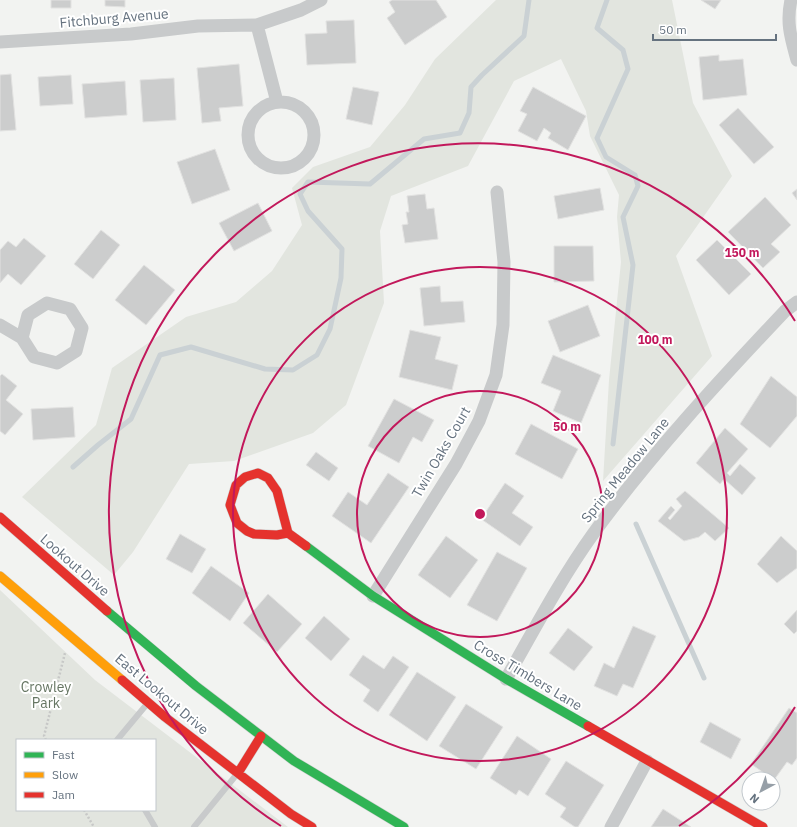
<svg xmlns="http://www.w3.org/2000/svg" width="797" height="827" font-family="'IBM Plex Sans',sans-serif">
<rect width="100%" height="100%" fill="#f2f3f1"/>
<path fill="#e2e5df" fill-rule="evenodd" d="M496 0H672L693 103 732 176 676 256 712 356 603 481 609 380 621 262 617 217 619 195 590 136 586 111 561 59 514 81 468 166 391 196 380 231 384 303 346 405 313 433 234 461 189 464 133 552 114 575 22 497 96 425 112 368 186 317 236 302 272 271 302 225 292 188 313 167 370 147 405 105 435 59Z
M0 590 95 680 288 827H0ZM17 740H155V810H17Z"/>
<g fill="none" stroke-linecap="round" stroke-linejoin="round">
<path stroke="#cad1d4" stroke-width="5" d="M607 0 597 28 623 50 628 69 597 138 606 157 635 175 638 186 623 217 633 265 613 444
M73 467 98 445 131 419 160 355 191 347 265 369 293 370 317 355 330 329 341 278 342 249 308 211 300 194 308 182 370 184 424 139 460 133 469 113 471 87 482 75 524 36 529 0
M636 524 704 678"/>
</g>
<path fill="#cccdcd" stroke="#e2e2e1" d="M51 0H71V8H51Z
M105 0H125V7L105 6Z
M392 0H436L447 17 405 45 387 18 395 12 389 2Z
M701 0H721L715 9Z
M354 20 356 63 307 65 305 34 327 33 326 21Z
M719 55V61L743 59 747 95 703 100 699 57Z
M239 64 243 106 219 108 221 121 202 123 197 68Z
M11 74 16 130 0 131V75Z
M71 75 73 104 40 106 38 77Z
M174 78 176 120 143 122 140 80Z
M125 81 127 115 85 118 82 84Z
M353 87 379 92 372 125 346 119Z
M533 87 586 116 568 150 548 138 551 133 544 128 537 141 518 131 527 114 520 111Z
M738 108 774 147 754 164 719 125Z
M215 149 230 190 192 204 177 162Z
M600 188 604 210 558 219 554 196Z
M797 189V200L792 193Z
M425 194 427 209 434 208 438 239 405 243 402 225 408 224 406 212H409L407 196Z
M765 197 791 225 771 244 780 252 763 268 728 232Z
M258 203 272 231 234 251 219 223Z
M101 230 120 245 93 279 74 264Z
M24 238 46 256 21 285 8 274 0 283V250L8 241 16 247Z
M717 240 751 274 729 295 696 260Z
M554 246H593L594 281 554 282Z
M144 265 175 290 146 325 115 300Z
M440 286 441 302 463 301 465 322 424 326 420 288Z
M588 305 600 336 560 352 548 321Z
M410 330 441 337 435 359 458 365 452 390 399 377Z
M553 355 601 375 581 423 553 411 561 391 541 383Z
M2 374 17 386 6 400 23 414 5 435 0 431V376Z
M771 376 797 397V416L770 448 740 424Z
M394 399 434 420 422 442 413 437 399 463 368 446Z
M73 407 75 437 33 440 31 409Z
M531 424 578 449 562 479 515 454Z
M725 428 748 449 727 473 730 476 740 464 756 478 742 495 724 479 720 484 696 463Z
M316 452 338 468 329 481 306 465Z
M388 473 409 487 371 543 332 516 348 492 367 505Z
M505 483 524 496 512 513 533 527 520 546 481 519Z
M685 491 729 528 715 541 705 532 699 537 684 541 658 521 671 506 675 510 668 518 670 520 682 506 676 499Z
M180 534 206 549 192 573 166 559Z
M446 536 478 560 450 598 418 575Z
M781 536 797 551V568L777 583 757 564Z
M497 552 527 568 497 621 467 605Z
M211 566 249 593 230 621 192 593Z
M268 594 302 624 277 652 243 623Z
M797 610V631L794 634 784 624Z
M324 616 350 639 331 661 305 638Z
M633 626 656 636 633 688 623 684 617 696 594 686 604 663 614 668Z
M568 628 593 647 574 671 549 653Z
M363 655 384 669 393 656 409 667 378 712 363 701 370 690 349 675Z
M417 672 456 697 427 741 389 715Z
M466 704 503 727 476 769 439 746Z
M789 708 797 713V758L792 765 787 762 774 780 751 764Z
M710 722 741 739 731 759 700 742Z
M517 736 551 759 528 796 519 790 516 795 490 778Z
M566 761 604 785 578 827H575L560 817 566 808 545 794Z
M663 809 691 827H651Z"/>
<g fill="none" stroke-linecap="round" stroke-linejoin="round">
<g stroke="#cecfcf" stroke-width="10">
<path id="fast" d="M306 546 373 596 506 679 588 726
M107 611 196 686 294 761 404 827"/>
</g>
<g stroke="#cecfcf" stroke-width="10">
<path id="slow" d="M0 576 122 680"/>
</g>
<g stroke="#cecfcf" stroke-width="10">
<path id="jam" d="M0 517 107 611
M288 533 277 535 254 534 247 531 237 523 230 505 236 485 245 477 258 473 268 478 277 491 288 533 306 546
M122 680 165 717 291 814 312 827
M588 726 763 827
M238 773 261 736"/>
</g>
<path stroke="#c7c8c7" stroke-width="2.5" stroke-dasharray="2 2" stroke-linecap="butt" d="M46 740 44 736 65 653
M84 810 94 827"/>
<path stroke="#c8cacb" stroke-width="6" d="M117 740 147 704
M145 810 155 827
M194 827 237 774"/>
<path stroke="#c8cacb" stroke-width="13" d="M791 0C786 23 791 38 797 60
M257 25 277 102
M0 42 131 34 198 26 257 25 301 10 321 0
M248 135a33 33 0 1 1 66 0a33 33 0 1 1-66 0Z
M0 325 22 338 34 357 57 363 76 351 82 328 70 309 47 303 28 315 22 338
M373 596 456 464 479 421 496 375 503 325 504 262 497 192
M506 679C534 630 560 580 593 534 651 454 718 382 785 311L797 302
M611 827 647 761"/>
<use href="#fast" stroke="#30b455" stroke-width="9"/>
<use href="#slow" stroke="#ff9f0a" stroke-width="9"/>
<use href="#jam" stroke="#e5322d" stroke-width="9"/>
</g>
<g fill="none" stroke="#c2185b" stroke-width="2">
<circle cx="480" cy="514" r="123"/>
<circle cx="480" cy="514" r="247"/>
<path d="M795 707A370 370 0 0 1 679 826M281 826A370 370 0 1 1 795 321"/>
</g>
<g text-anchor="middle" stroke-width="4" stroke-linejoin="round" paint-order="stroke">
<g font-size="14" fill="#65727f" stroke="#fff">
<text transform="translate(114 18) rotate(-5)" y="5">Fitchburg Avenue</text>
<text transform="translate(441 452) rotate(-60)" y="5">Twin Oaks Court</text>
<text transform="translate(625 470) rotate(-51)" y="5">Spring Meadow Lane</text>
<text transform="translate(75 565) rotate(41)" y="5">Lookout Drive</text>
<text transform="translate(528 675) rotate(31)" y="5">Cross Timbers Lane</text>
<text transform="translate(162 694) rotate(40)" y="5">East Lookout Drive</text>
</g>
<g font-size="14" fill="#667663" stroke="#fff">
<text x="46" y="692">Crowley<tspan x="46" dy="16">Park</tspan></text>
</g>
</g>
<circle cx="480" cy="514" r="6" fill="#c2185b" stroke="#fff" stroke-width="2"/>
<g font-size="12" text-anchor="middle" font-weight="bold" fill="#c2185b" stroke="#fff" stroke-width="4" stroke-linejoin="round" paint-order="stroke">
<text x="742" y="257">150 m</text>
<text x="655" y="344">100 m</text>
<text x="567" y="431">50 m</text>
</g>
<rect x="16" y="739" width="140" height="72" fill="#ffffff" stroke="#c1c7cc"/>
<rect x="24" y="752" width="20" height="6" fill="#30b455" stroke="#c1c7cc"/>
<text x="52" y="759" font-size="12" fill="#65727f">Fast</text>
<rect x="24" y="772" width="20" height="6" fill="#ff9f0a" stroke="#c1c7cc"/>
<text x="52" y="779" font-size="12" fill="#65727f">Slow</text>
<rect x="24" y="792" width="20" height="6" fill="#e5322d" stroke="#c1c7cc"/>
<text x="52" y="799" font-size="12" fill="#65727f">Jam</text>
<g transform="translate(761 791) rotate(221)"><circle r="19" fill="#ffffff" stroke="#c1c7cc"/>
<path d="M0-3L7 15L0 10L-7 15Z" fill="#969fa7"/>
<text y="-6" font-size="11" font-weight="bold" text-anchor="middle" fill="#65727f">N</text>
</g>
<path d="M653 34v6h123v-6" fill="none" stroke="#65727f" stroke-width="2"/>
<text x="659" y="34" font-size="12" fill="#65727f" stroke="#ffffff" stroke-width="3" paint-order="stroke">50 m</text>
</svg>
